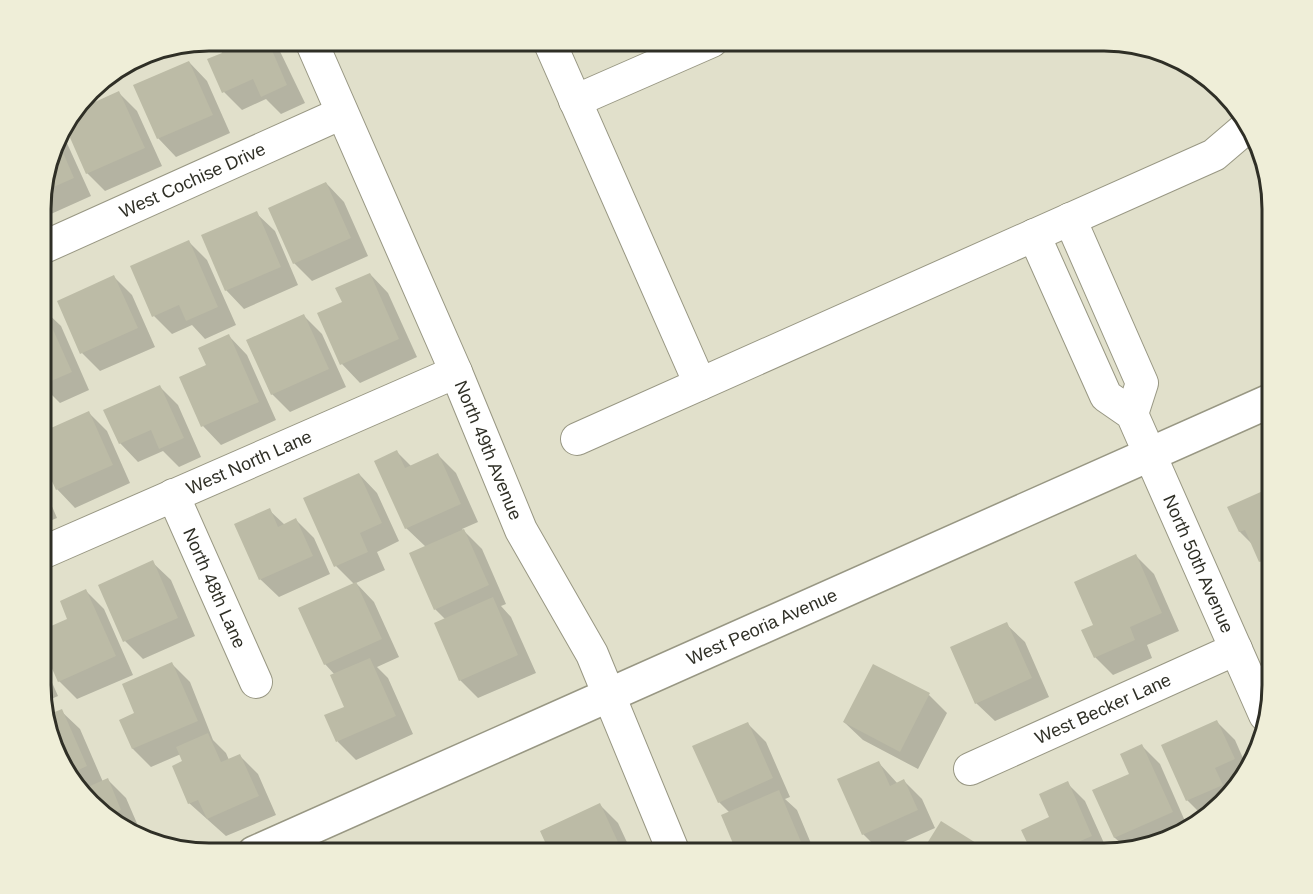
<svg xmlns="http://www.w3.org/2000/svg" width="1313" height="894" font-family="Arial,sans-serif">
<rect width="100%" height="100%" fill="#e1e0cb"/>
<path fill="#0003" d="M228 41H275L305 103 281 114 266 99 242 110 224 92V53L220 44Z
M189 62 207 81 230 133 176 157 158 138Z
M119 93 137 111 162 166 105 191 87 173 65 123 72 114Z
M61 130 91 196 42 218V187Z
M326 183 344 202 368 256 312 281 294 263Z
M256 213 275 231 298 285 244 309 226 290Z
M189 242 207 260 236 325 205 339 192 325 172 334 154 316Z
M370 274 388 293 417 357 360 383 342 364 319 314 343 303Z
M114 277 132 295 155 347 100 371 82 353Z
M42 308 61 326 89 390 60 403 47 390 42 392Z
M304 316 322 334 346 387 290 412 272 394Z
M229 336 247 355 276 420 221 445 203 426 181 377 208 365Z
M160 387 178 405 201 457 179 467 163 451 138 462 120 443Z
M89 413 107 431 130 483 75 508 57 489 42 456V433Z
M397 452 412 467 438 455 456 473 478 522 462 529 482 549 506 604 501 606 511 617 536 673 478 698 460 680 445 619 435 609 426 547 406 528Z
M359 474 377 493 399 541 377 552 385 570 356 583 374 602 399 657 377 667 388 678 413 734 356 760 338 742 326 716 346 707 335 675 325 664 354 584 336 566Z
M42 483 57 518 42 524Z
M1272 489V573L1260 561 1253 545 1240 532 1229 508Z
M269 510 285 525 296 520 314 538 330 574 279 597 260 579Z
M1136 556 1154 574 1179 631 1147 645 1152 658 1113 675 1095 657V626Z
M152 562 171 580 195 636 143 659 125 641Z
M86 591 104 609 133 675 77 699 59 681 42 642V632L69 620Z
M1006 624 1025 642 1049 697 995 721 976 703Z
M42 660 58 696 42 703Z
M172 664 190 682 213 740 226 753 229 760 240 756 258 774 276 815 226 836 189 803 181 754 151 767 133 749 121 721 136 714Z
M929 695 947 713 918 769 863 740 844 722Z
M61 711 80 729 103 782 108 780 126 798 139 828 135 829 107 819 63 769Z
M1217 722 1235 740 1246 765 1239 783 1232 787 1234 790 1203 816 1187 800 1163 746Z
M747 723 766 742 790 797 785 799 797 810 815 853H739L723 816 730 813 719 802Z
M1142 746 1160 764 1188 828 1178 836 1126 848 1115 838 1094 790 1131 774Z
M878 762 898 784 904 781 922 799 935 828 881 852 863 834Z
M1067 783 1085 801 1108 852 1033 853 1023 830 1051 818Z
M600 805 618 823 632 853H552L542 832Z
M942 823 990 853H923Z"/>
<path fill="#bcbba6" d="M224 41H268L287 85 261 97 253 79 222 93 207 59 222 53 218 43Z
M189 61 213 115 157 139 133 85Z
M119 91 145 148 86 174 64 124 75 111Z
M58 141 74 178 42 192V187Z
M326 182 351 238 293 264 268 208Z
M257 211 281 267 225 291 201 235Z
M189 240 218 307 186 321 179 305 152 317 130 266Z
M370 273 399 339 340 365 317 313 342 302 335 288Z
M114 275 138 328 80 354 57 301Z
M42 305 72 372 42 385Z
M304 314 329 369 271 395 246 340Z
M229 334 259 402 201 427 179 377 206 365 198 348Z
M160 385 184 438 159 449 151 430 119 444 103 410Z
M89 411 113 465 56 490 42 459V432Z
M397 450 405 468 438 453 461 504 405 529 374 461Z
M359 473 382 523 360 533 368 552 334 567 303 498Z
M1272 487V556L1259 562 1245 530 1239 532 1227 507Z
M270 508 278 527 296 518 313 556 259 580 234 524Z
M464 529 489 585 434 610 409 553Z
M1136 554 1162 613 1130 627 1135 640 1094 658 1081 630 1093 625 1074 582Z
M153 560 178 618 123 642 98 585Z
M356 582 382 639 324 665 298 608Z
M86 589 116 656 58 682 42 646V630L67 619 60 601Z
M493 597 518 655 459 681 434 623Z
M1007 622 1032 678 975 704 950 647Z
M370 658 396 716 336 742 324 715 344 707 330 675Z
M172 662 198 721 132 749 119 720 134 713 122 684Z
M873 664 930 693 900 752 843 722Z
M62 709 87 766 68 775 63 769 45 716Z
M1217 720 1235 759 1215 768 1223 785 1186 801 1161 745Z
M748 722 773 778 718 803 692 746Z
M208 733 221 762 240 754 259 796 207 819 198 800 188 804 172 766 182 761 176 747Z
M1142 744 1173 812 1114 838 1092 790 1129 774 1120 754Z
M879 761 890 786 904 779 918 810 862 835 837 779Z
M108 778 121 810 105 817 81 790Z
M1068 781 1092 836 1053 853H1032L1021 830 1049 817 1039 794Z
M779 790 804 849 794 853H737L721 815Z
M600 803 623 853H550L540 831Z
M941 821 992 853H921Z
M529 843 533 853H507Z"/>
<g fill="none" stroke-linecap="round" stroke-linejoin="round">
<g stroke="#989783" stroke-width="34">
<g id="minor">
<path id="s1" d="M311 41 456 372 521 530 592 654 674 853"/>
<path d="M549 41 700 384"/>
<path d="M575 101 712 41"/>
<path d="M1070 219 1142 383 1132 414"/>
<path id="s2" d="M1034 235 1106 396 1132 414 1265 715"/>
<path id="s3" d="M42 248 342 113"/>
<path d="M577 439 1214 155 1248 126"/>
<path id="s4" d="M173 495 256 682"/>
<path id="s5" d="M42 553 456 372"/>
<path id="s6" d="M970 769 1236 649"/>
</g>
</g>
<g stroke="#989783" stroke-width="36">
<g id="major">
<path id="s7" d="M254 853 1272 400"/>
</g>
</g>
<use href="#minor" stroke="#fff" stroke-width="32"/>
<use href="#major" stroke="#fff" stroke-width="33"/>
</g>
<g text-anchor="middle" stroke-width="4.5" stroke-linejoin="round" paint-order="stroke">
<g font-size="18" fill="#2f2f26" stroke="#efeed8">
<text dy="6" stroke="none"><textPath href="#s3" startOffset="165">West Cochise Drive</textPath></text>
<text dy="6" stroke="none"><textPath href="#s1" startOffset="446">North 49th Avenue</textPath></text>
<text dy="6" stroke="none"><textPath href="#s5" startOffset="226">West North Lane</textPath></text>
<text dy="6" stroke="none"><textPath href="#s2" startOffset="372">North 50th Avenue</textPath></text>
<text dy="6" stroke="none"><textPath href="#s4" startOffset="102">North 48th Lane</textPath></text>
<text dy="6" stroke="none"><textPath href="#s7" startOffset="556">West Peoria Avenue</textPath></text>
<text dy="6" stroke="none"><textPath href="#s6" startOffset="146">West Becker Lane</textPath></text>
</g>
</g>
<path d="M0 0H1313V894H0ZM209 51H1104A158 158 0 0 1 1262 209V685A158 158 0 0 1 1104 843H209A158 158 0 0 1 51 685V209A158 158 0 0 1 209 51Z" fill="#efeed8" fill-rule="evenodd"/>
<path fill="none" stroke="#2f2f26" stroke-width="3" d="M209 51H1104A158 158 0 0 1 1262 209V685A158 158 0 0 1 1104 843H209A158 158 0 0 1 51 685V209A158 158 0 0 1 209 51Z"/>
</svg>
